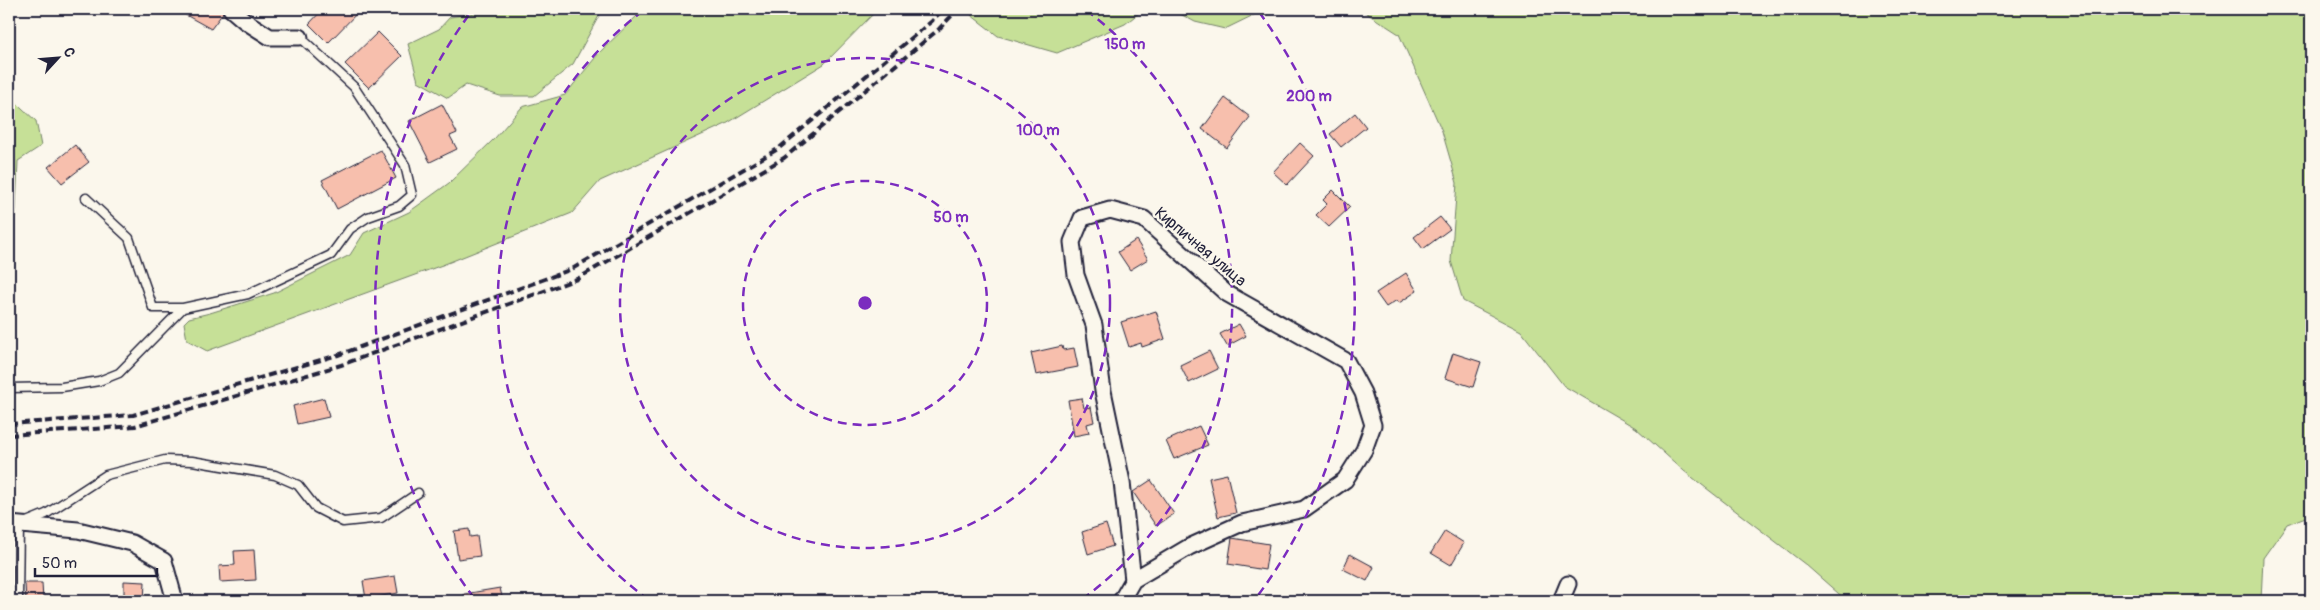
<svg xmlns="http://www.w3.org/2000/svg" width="2320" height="610" font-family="Pangolin,sans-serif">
<rect width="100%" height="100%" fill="#fbf7ec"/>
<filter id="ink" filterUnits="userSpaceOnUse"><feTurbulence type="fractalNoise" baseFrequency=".02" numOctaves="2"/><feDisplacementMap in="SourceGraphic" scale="10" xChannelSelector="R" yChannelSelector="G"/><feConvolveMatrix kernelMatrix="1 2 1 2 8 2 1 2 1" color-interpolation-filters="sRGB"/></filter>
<g filter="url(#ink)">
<path fill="#c6e097" stroke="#748169" d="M500 9H605L600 14 573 64 534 96H500L466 85 448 98 418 81 408 44 439 29 450 17Z
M644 9H878L824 64 726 124 600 181 572 213 445 264 207 351 187 340 184 323 189 318 210 313 274 293 350 255 364 233 409 212 449 183 495 138 522 107 565 95 599 53Z
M977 9H1144L1125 24 1057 53 998 36 971 15Z
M1171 9H1266L1225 29 1195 22Z
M1360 9H2311V515L2287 524 2263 558 2261 601H1847L1806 565 1684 471 1636 428 1564 386 1521 331 1463 301 1451 261 1457 183 1442 131 1399 34Z
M9 96 36 121 41 146 18 161 16 209 11 240 9 239Z"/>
<path fill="#f7bfad" stroke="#22223b" d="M175 9H222L223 13 211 29Z
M323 9H361L328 43 309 24Z
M378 32 402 56 369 88 345 64Z
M1225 98 1250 117 1227 148 1202 129Z
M442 104 457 133 450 136 457 149 430 162 409 121Z
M1355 113 1366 127 1341 147 1330 134Z
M1300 143 1314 156 1287 185 1273 172Z
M75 145 89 162 62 183 48 167Z
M381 150 396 178 337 209 322 180Z
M1333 190 1350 207 1329 227 1316 215 1327 204 1323 200Z
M1440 217 1450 229 1423 249 1414 237Z
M1136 240 1148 259 1130 270 1118 252Z
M1406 273 1417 291 1399 303 1397 300 1386 307 1376 293Z
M1156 311 1165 339 1142 347 1141 343 1129 347 1121 322Z
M1239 324 1246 336 1227 346 1220 334Z
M1062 346 1063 350 1074 348 1078 367 1036 375 1031 353Z
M1209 351 1218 369 1189 383 1180 365Z
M1453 353 1481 362 1473 387 1445 378Z
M324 398 329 417 297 424 293 406Z
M1082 398 1084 408 1091 407 1094 422 1087 424 1089 433 1074 436 1068 400Z
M1199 426 1208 445 1174 459 1166 441Z
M1227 474 1236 513 1218 517 1209 478Z
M1151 480 1174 514 1156 526 1133 492Z
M1106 524 1113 546 1088 554 1082 532Z
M469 529 470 537 477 536 480 556 458 559 454 531Z
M1445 531 1464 543 1451 565 1431 553Z
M1232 538 1269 544 1265 570 1228 564Z
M254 550 256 580 220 582 219 566 235 565 234 551Z
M1350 554 1374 567 1367 581 1343 569Z
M395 576 398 593 366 599 363 581Z
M124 581 145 582 144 601H124Z
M25 583H42L43 601H26Z
M500 588 503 601H465L464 594Z"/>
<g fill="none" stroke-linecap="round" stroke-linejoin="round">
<g stroke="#22223b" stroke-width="11">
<path id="lane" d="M86 198 129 238 153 308H183
M9 388 62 387 99 381 119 373 183 308 248 294 331 255 350 229 368 217 399 206 412 195 405 165 354 87 300 37
M18 601 19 525 46 514 106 475 165 460 192 461 275 475 298 485 316 508 343 522 381 518 418 493"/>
</g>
<g stroke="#22223b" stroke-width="19">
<path id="street" d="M231 9 245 21 270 37H300
M9 524 78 530 132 543 164 561 175 601
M1121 601 1133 580 1189 547 1242 523 1304 509 1345 480 1364 450 1373 425 1363 393 1346 361 1226 293 1144 219 1110 210 1082 218 1072 242 1076 275 1094 325 1103 391 1122 482 1133 580
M1561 601 1568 584"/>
</g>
<use href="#lane" stroke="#fbf7ec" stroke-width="8"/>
<use href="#street" stroke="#fbf7ec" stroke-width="15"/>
<path stroke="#22223b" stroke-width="4" stroke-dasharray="8 4" stroke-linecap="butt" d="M9 424 133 415 338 355 572 269 778 149 932 21 943 9
M9 435 135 426 341 365 577 279 784 158 939 29 958 9"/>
</g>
</g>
<g fill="none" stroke="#7b2cbf" stroke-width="2.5" stroke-dasharray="9 6">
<circle cx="865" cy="303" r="122"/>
<circle cx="865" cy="303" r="245"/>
<path d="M649 600A367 367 0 0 1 644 10M1086 10A367 367 0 0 1 1081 600"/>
<path d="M474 598A490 490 0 0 1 471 12M1259 12A490 490 0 0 1 1256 598"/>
</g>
<g text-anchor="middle" stroke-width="5" stroke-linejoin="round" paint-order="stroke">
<g font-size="16" fill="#22223b" stroke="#fbf7ec">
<text transform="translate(1201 246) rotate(40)" y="6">Кирпичная улица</text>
</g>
</g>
<circle cx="865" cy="303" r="8" fill="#7b2cbf" stroke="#fbf7ec" stroke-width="2.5"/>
<g font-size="15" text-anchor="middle" font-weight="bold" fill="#7b2cbf" stroke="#fbf7ec" stroke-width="5" stroke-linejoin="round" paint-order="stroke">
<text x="1125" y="49">150 m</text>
<text x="1309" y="101">200 m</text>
<text x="1038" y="135">100 m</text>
<text x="951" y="222">50 m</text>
</g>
<rect width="2320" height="610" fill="none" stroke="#fbf7ec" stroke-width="30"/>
<rect x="15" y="15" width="2290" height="580" fill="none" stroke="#22223b" stroke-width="2" filter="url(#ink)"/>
<g transform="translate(58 58) rotate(64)" stroke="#fbf7ec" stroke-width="4" paint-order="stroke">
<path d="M0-4L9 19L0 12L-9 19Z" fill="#22223b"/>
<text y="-8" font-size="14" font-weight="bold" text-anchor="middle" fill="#22223b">С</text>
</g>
<path d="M35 568v8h122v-8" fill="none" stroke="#22223b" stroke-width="2.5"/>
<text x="42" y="568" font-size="15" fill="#22223b" stroke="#fbf7ec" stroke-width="4" paint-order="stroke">50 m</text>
</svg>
